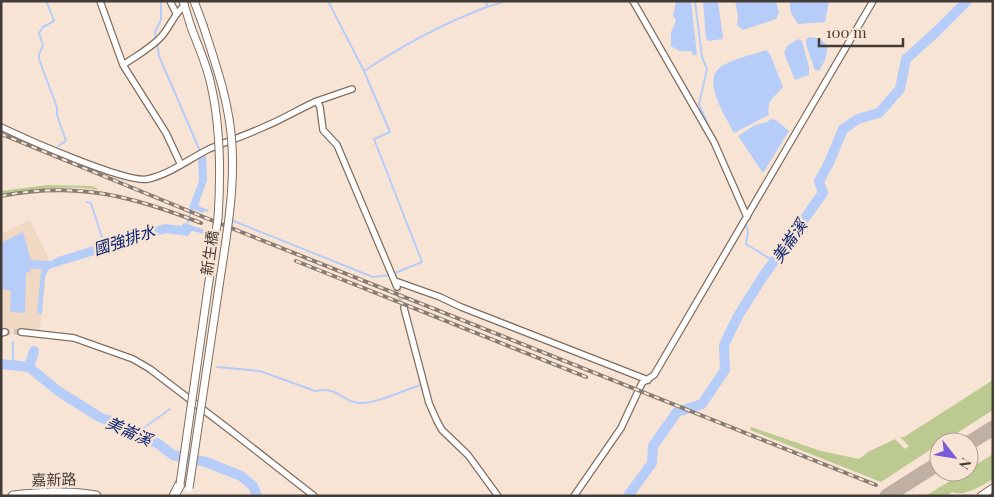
<svg xmlns="http://www.w3.org/2000/svg" width="994" height="497" font-family="'Playfair Display','Noto Sans TC',serif">
<rect width="100%" height="100%" fill="#f8e4d4"/>
<path fill="#f1d8c3" d="M30 220 49 260V269L45 277 40 330 3 329 1 324V234Z"/>
<path fill="#bcca92" d="M47 185 92 186 97 188V190C65 184 33 190 1 195V191Z
M993 380V410L943 442H939V444L881 482 750 430 751 427 821 451 859 459 868 452 895 439 905 449 909 446 900 437H904Z
M993 454V479C981 486 965 497 952 492L948 495 949 496H925L965 472H969V469Z"/>
<path fill="#b7cdf9" d="M676 1H691L697 55H693L691 51H679L671 46V32L676 21 673 15Z
M703 1H718L723 39 708 41 706 39Z
M735 1H776L779 12 776 19 743 30 737 25 738 16Z
M789 1H829L825 22 798 24 791 13Z
M809 37C834 39 829 54 819 71L815 70 806 45V40Z
M798 39 802 41 809 67V75L795 80 784 53 787 46Z
M766 50 770 54 783 87C775 97 766 100 769 115L734 133C726 117 700 80 722 66 735 58 752 55 766 50Z
M771 119 776 120 789 131 763 173 738 136 755 125 767 122Z
M206 156 207 180 198 206 209 210 208 212 205 211 203 213 189 208 199 181 198 159Z
M184 223 205 230 204 234 192 231 188 236 166 233 49 269 45 277 42 314 37 313 41 272 43 269H30V272L26 273 25 313 10 312 11 291 1 289V243L23 232 31 260 51 261 58 257 165 224 182 226Z"/>
<g fill="none" stroke-linecap="round" stroke-linejoin="round">
<path stroke="#b7cdf9" stroke-width="2" d="M44 1 47 3 54 21 43 27 39 33 43 45 39 55V59L52 94 57 107V115L66 141 58 146
M695 1 702 57 707 69 699 104 712 134
M487 7 506 1
M156 40 155 32 161 20V1
M157 44 159 56 200 151
M364 71C403 45 444 23 487 7L486 1
M728 167 746 209
M87 202 91 203 104 244
M231 220 373 277 390 275 422 262 374 139 390 132 364 71 328 1
M187 225 192 208
M746 225 748 231 746 244 774 261
M13 365V342
M217 367 260 371 315 391C338 386 341 401 359 403 376 404 404 390 420 385
M134 435 170 409"/>
<path stroke="#b7cdf9" stroke-width="10" d="M1 364 29 367 58 391 101 418 117 422 134 435 145 440 157 443 173 455 206 462 241 476 253 486 257 496
M29 367 34 351
M628 496 652 463 653 446 677 412 702 404 725 370 724 345 738 316 764 275 823 193 819 181 829 163 843 129 858 119 879 113 900 89 906 59 936 32 967 1"/>
<path stroke="#c0b0a3" stroke-width="15" d="M969 443 993 428
M887 496 939 463"/>
<path stroke="#d4c2b4" stroke-width="5.5" stroke-dasharray="5.5 3" stroke-linecap="butt" d="M397 287 404 308
M5 332H21"/>
<g stroke="#806e60" stroke-width="8">
<path id="minor" d="M100 1 123 65 166 133 181 165
M170 1 176 13
M633 1 714 142 747 217
M123 65C136 56 151 48 161 37 171 26 173 15 185 5
M317 101 352 89
M1 127C24 138 127 184 148 179 170 174 189 159 209 149 228 141 247 135 266 126 283 119 299 109 317 101L320 107 323 130 337 145 397 287
M395 281 440 297 461 307 648 380
M404 308 429 403 437 421 442 430 468 455 498 496
M21 332 74 338 133 359 150 369 226 427 314 496
M1 333 5 332
M574 496 621 428 642 383 654 375 873 1"/>
</g>
<g stroke="#806e60" stroke-width="9">
<path id="tertiary" d="M183 1 191 27
M194 1 203 25
M981 496 993 488"/>
</g>
<g stroke="#806e60" stroke-width="11">
<path id="primary" d="M13 496C41 493 68 491 96 496
M174 496 180 484"/>
</g>
<use href="#minor" stroke="#fff" stroke-width="5.5"/>
<use href="#tertiary" stroke="#fff" stroke-width="7"/>
<use href="#primary" stroke="#fff" stroke-width="9"/>
<g stroke="#887c72" stroke-width="4">
<path id="rail" d="M1 134 206 218 876 485
M1 196C76 181 132 196 201 223
M296 261 586 377"/>
</g>
<use href="#rail" stroke="#f8e4d4" stroke-width="2" stroke-dasharray="5.5" stroke-linecap="butt"/>
<g stroke="#806e60" stroke-width="9" stroke-linecap="butt">
<path id="tertiary-bridge" d="M180 484 218 218C221 173 221 129 211 85 207 65 198 46 191 27
M189 488C199 423 208 358 218 293 225 245 235 194 232 146 230 104 216 65 203 25"/>
</g>
<use href="#tertiary-bridge" stroke="#fff" stroke-width="7"/>
</g>
<g text-anchor="middle" stroke-width="5" stroke-linejoin="round" paint-order="stroke">
<g font-size="15" fill="#433b35" stroke="#f8e4d4">
<text transform="translate(210 253) rotate(-82)" y="5">新生橋</text>
<text transform="translate(54 480) rotate(-1)" y="5">嘉新路</text>
</g>
<g font-size="16" font-style="italic" fill="#082373" stroke="#f8e4d4">
<text transform="translate(124 240) rotate(-18)" y="6">國強排水</text>
<text transform="translate(789 241) rotate(-55)" y="6">美崙溪</text>
<text transform="translate(129 431) rotate(24)" y="6">美崙溪</text>
</g>
</g>
<rect width="994" height="497" fill="none" stroke="#433b35" stroke-width="5"/>
<g transform="translate(954 457) rotate(121)"><circle r="24" fill="#f8e4d4" stroke="#b0a094"/>
<path d="M0-4L9 19L0 12L-9 19Z" fill="#765cd6"/>
<text y="-8" font-size="14" font-weight="bold" text-anchor="middle" fill="#433b35">N</text>
</g>
<path d="M819 38v8h84v-8" fill="none" stroke="#433b35" stroke-width="2.5"/>
<text x="826" y="38" font-size="15" fill="#433b35" stroke="#f8e4d4" stroke-width="4" paint-order="stroke">100 m</text>
</svg>
